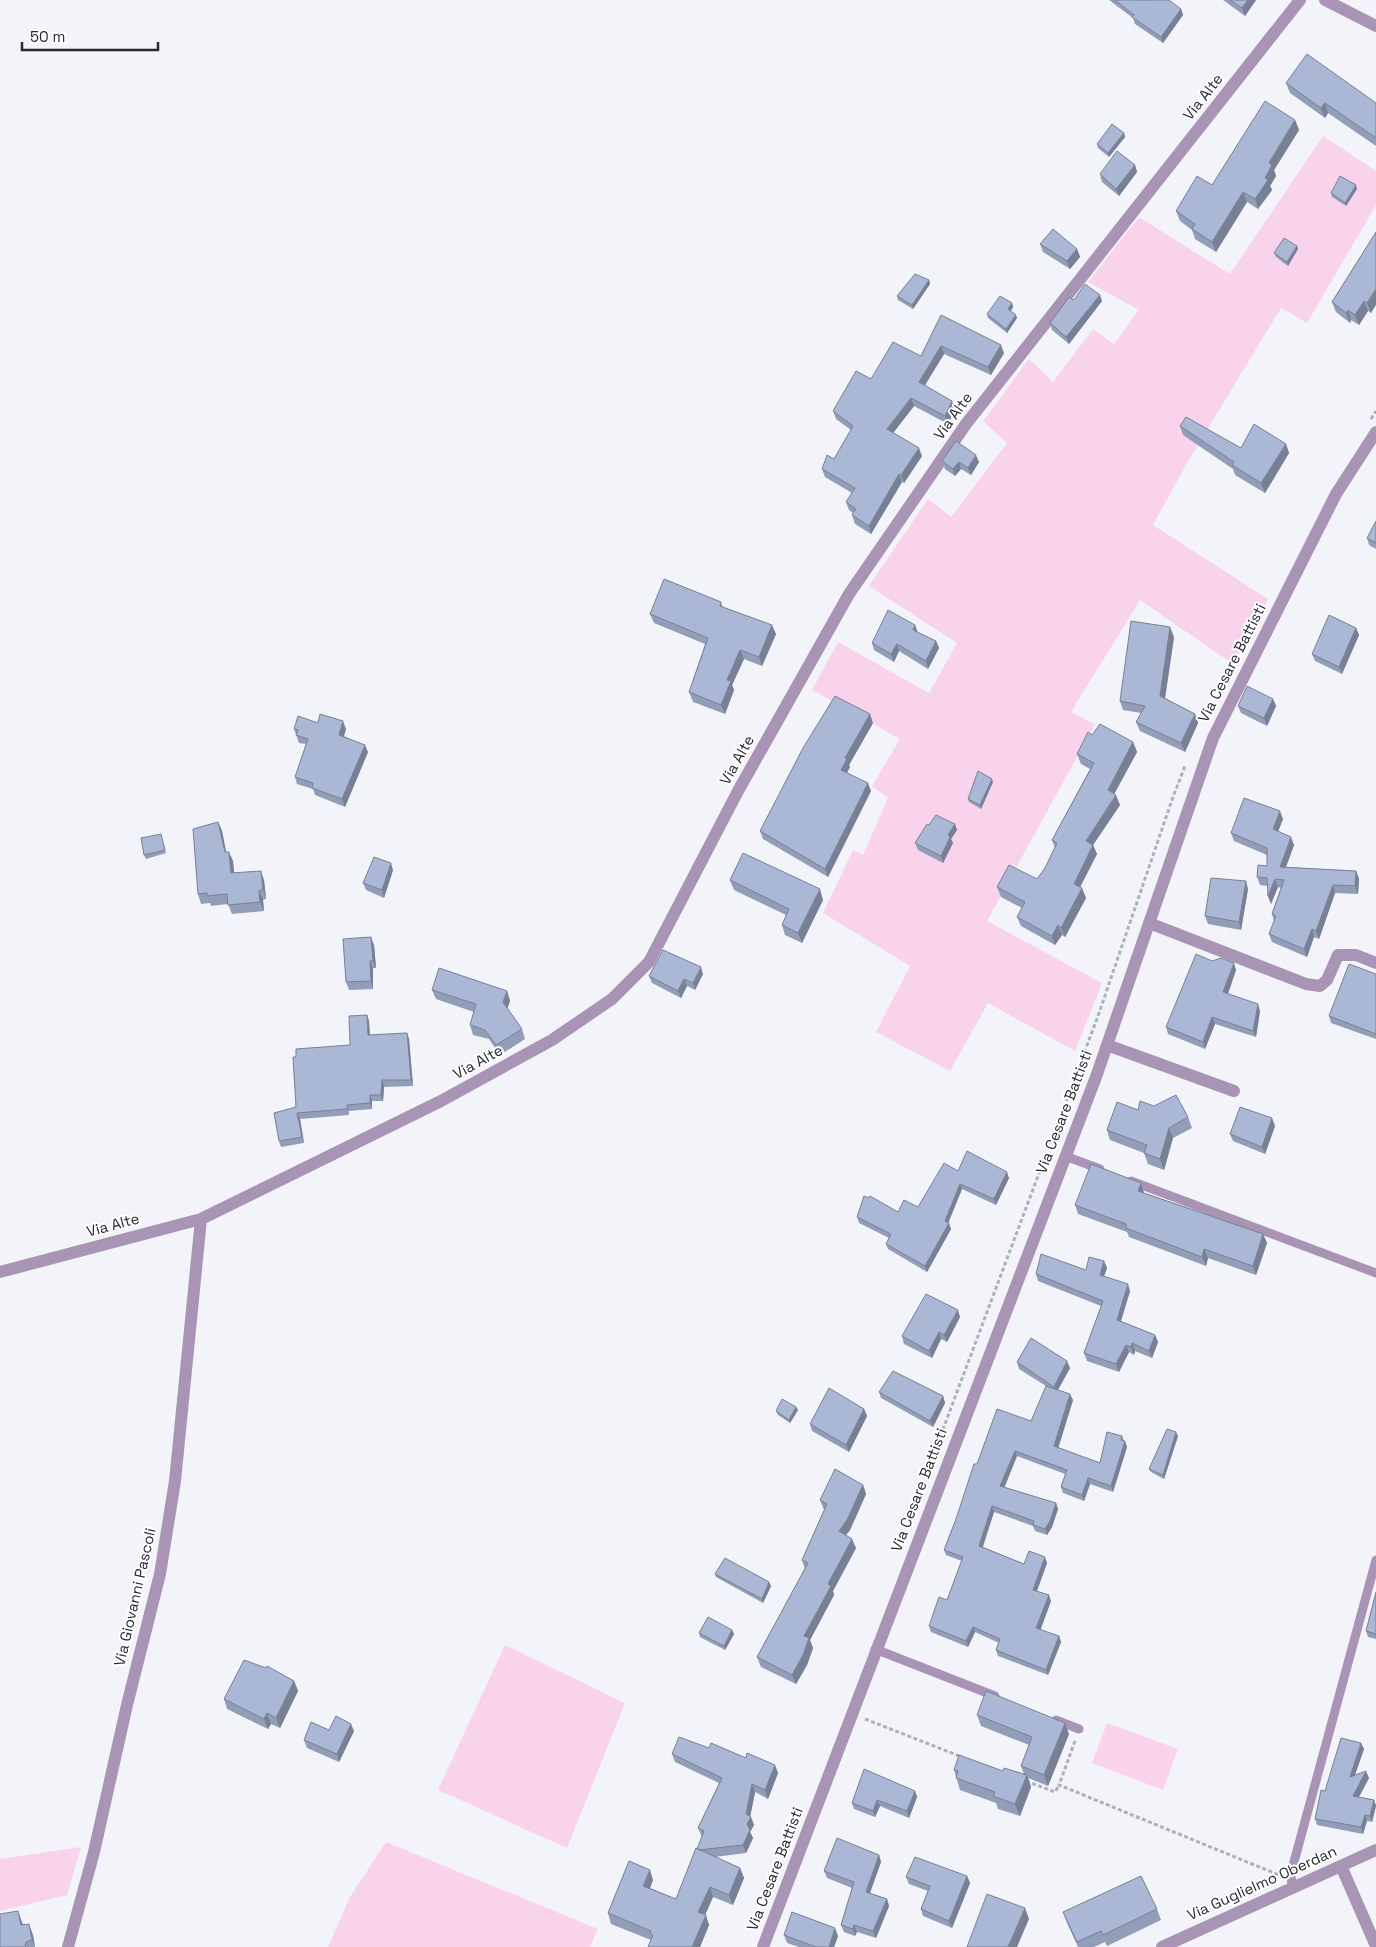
<svg xmlns="http://www.w3.org/2000/svg" width="1376" height="1947" font-family="'Space Grotesk',sans-serif">
<rect width="100%" height="100%" fill="#f3f3fa"/>
<path fill="#f9d3ec" d="M1323 136 1376 171V205L1307 323 1281 308 1187 463 1153 525 1268 599 1233 664 1140 600 1071 712 1095 724 987 921 1102 983 1075 1051 988 1003 950 1071 876 1032 910 966 823 913 853 850 863 855 888 798 872 786 900 739 812 690 838 642 929 693 957 643 869 586 928 499 951 517 1007 443 983 421 1029 359 1053 382 1093 329 1114 344 1139 310 1088 282 1139 217 1230 274Z
M505 1645 625 1703 567 1848 438 1790Z
M1107 1723 1178 1749 1163 1790 1092 1763Z
M386 1842 598 1929 590 1947H328L350 1897Z
M81 1847 67 1895 0 1911V1859Z"/>
<g fill="none" stroke-linecap="round" stroke-linejoin="round">
<path stroke="#b1b0b9" stroke-width="3" stroke-dasharray="4 2.5" stroke-linecap="butt" d="M1371 419 1376 411
M936 1448 1098 1016 1173 797 1185 766
M865 1719 962 1757
M1075 1741 1059 1785 1279 1875
M1026 1781 1055 1792 1059 1785"/>
<path stroke="#aa94b6" stroke-width="9" d="M1065 1156 1100 1169
M1131 1181 1376 1273
M875 1649 995 1696
M1056 1720 1079 1729
M1292 1887 1291 1873 1376 1560"/>
<path stroke="#aa94b6" stroke-width="12" d="M1325 0 1376 26
M1149 923 1306 984 1320 986 1327 980 1338 955H1356L1376 963
M1107 1045 1234 1091
M0 1272 201 1219 441 1101 552 1040 612 999 649 962 738 791 849 594 966 424 1300 0
M1341 1866 1376 1946
M68 1947 94 1852 127 1705 160 1574 175 1481 201 1219
M763 1947 1096 1077 1213 738 1336 494 1376 432
M1162 1947 1376 1850"/>
</g>
<path fill="#929db7" d="M1109 0H1143L1144 1 1181 9 1183 15 1163 43 1135 24 1133 18Z
M1223 0H1256L1245 16Z
M1286 83 1376 103V146L1328 113 1325 118 1290 93Z
M1295 120 1299 130 1274 170 1276 176 1270 186 1272 190 1258 209 1247 202 1216 252 1195 239 1192 230 1180 221 1176 211 1212 185Z
M1124 133 1125 137 1109 157 1098 148 1097 144Z
M1135 165 1137 172 1119 196 1102 182 1100 174Z
M1357 189 1346 206 1332 197 1331 193Z
M1376 232 1371 313 1368 311 1359 325 1351 320 1350 323 1336 312 1332 302Z
M1040 244 1077 249 1080 257 1070 269 1043 252Z
M1297 246 1298 249 1288 266 1276 257 1274 253Z
M929 280 930 284 913 309 898 300 897 296Z
M1074 300 1102 301 1069 344 1052 330 1050 323Z
M1012 303 1013 307 1011 311 1017 318 1007 333 988 318 987 314Z
M941 315 1004 353 991 375 944 354 925 385 955 409 948 424 914 406 893 433 922 456 904 483 902 482 871 534 855 524 852 515 853 513 849 510 846 502 852 493 825 477 822 469 834 459 851 430 836 419 833 411 871 379 921 356Z
M1180 426 1241 448 1286 444 1289 453 1265 493 1235 475 1233 469 1183 435Z
M942 461 979 462 971 475 961 469 955 476 945 469Z
M1376 521V549L1369 545 1367 538Z
M721 602 723 608 776 634 762 666 744 659 732 685 734 690 725 714 693 702 689 692 705 644 654 623 650 614Z
M915 625 917 632 936 641 939 648 928 669 899 651 894 662 874 650 872 643Z
M1356 628 1359 635 1342 674 1315 661 1312 654Z
M1174 637 1165 698 1195 714 1198 723 1185 752 1140 731 1136 722 1141 713 1123 710 1120 701Z
M1273 699 1276 706 1267 726 1241 713 1238 706Z
M318 723 346 729 344 736 368 752 345 807 315 795 313 789 297 784 295 777 306 744 299 743 294 729Z
M873 723 849 765 850 767 847 772 871 791 828 877 763 839 760 831Z
M1092 735 1133 742 1137 752 1114 794 1120 805 1093 845 1097 854 1080 887 1086 898 1065 937 1062 935 1055 945 1021 926 1017 917 1022 908 1001 897 997 887 1037 879 1045 868 1055 848 1052 840 1090 769 1081 764 1077 754Z
M993 782 981 809 969 802 968 799Z
M1283 819 1278 831 1294 845 1286 867 1356 871 1359 879 1358 894 1335 893 1319 939 1314 937 1307 957 1272 942 1269 934 1274 921 1272 914 1281 888 1278 887 1271 904 1268 896V886L1260 885 1257 877 1267 866V855L1234 841 1231 833Z
M218 822 222 831 226 852 233 861 234 873 264 880 266 899 263 900 264 911 232 914 228 904 211 906 210 903 201 904 198 894Z
M955 824 957 830 951 839 953 843 943 863 918 850 915 843 929 825Z
M161 834 166 853 146 859 144 855Z
M393 870 384 898 366 890 363 883Z
M730 880 823 900 802 943 785 935 782 925 786 915 734 890Z
M1248 889 1241 930 1208 924 1205 916Z
M374 945 376 968H373V989L349 990 346 982Z
M1212 961 1236 970 1228 994 1260 1011 1256 1037 1215 1024 1205 1049 1168 1034 1166 1027Z
M703 974 695 990 687 986 681 998 652 983 649 976Z
M1376 974V1039L1331 1023 1329 1016Z
M432 990 507 991 510 1001 507 1009 522 1029 525 1039 500 1055 489 1039 473 1035 470 1025 474 1012 436 999Z
M367 1015 369 1021 370 1035 407 1033 409 1039 413 1086 384 1087 383 1101H372V1109L349 1111V1115L300 1119 304 1143 281 1147 279 1141 296 1107 350 1045Z
M1138 1110 1188 1117 1192 1128 1173 1138 1164 1170 1148 1164 1144 1153 1110 1140 1107 1130Z
M1275 1126 1265 1154 1233 1141 1230 1134Z
M958 1171 1009 1178 996 1205 962 1189 948 1223 951 1229 927 1272 888 1249 886 1244 889 1238 859 1223 857 1217 898 1212 918 1207Z
M1141 1183 1144 1193 1263 1234 1267 1243 1256 1275 1208 1258 1206 1266 1129 1237 1127 1232 1078 1214 1075 1205Z
M1104 1261 1107 1268 1104 1276 1130 1291 1121 1321 1155 1335 1158 1342 1152 1358 1135 1351 1134 1355 1129 1352 1119 1372 1087 1361 1084 1353 1101 1306 1038 1281 1036 1274 1086 1270Z
M960 1317 947 1342 941 1339 932 1358 904 1344 902 1336Z
M1017 1362 1070 1368 1058 1390 1073 1400 1058 1448 1100 1463 1122 1436 1127 1447 1113 1492 1090 1484 1084 1501 1063 1493 1061 1487 1065 1474 1017 1456 1004 1487 1056 1503 1058 1509 1052 1527 1047 1535 1035 1531 1033 1526 994 1512 983 1547 1024 1564 1047 1563 1037 1591 1051 1601 1040 1630 1059 1636 1061 1642 1048 1675 998 1656 996 1650 999 1643 975 1632 968 1647 931 1632 929 1626 947 1600 962 1561 946 1555 944 1550 956 1519 977 1464 1031 1421 1046 1386 1019 1369Z
M879 1392 943 1396 945 1403 933 1427 881 1398Z
M796 1407 798 1410 790 1423 778 1415 776 1411Z
M864 1409 867 1416 849 1452 812 1431 810 1424Z
M1178 1436 1164 1479 1151 1472 1149 1469Z
M863 1485 866 1494 850 1530 846 1535 856 1548 833 1591 834 1595 810 1640 813 1648 807 1665 796 1684 761 1667 757 1657 805 1569 802 1560 824 1510 820 1500Z
M715 1574 769 1582 771 1586 763 1603 716 1577Z
M1376 1592V1639L1368 1637 1366 1631Z
M732 1630 734 1634 725 1650 700 1637 699 1633Z
M294 1681 298 1691 280 1728 271 1724 268 1729 227 1709 224 1699Z
M977 1715 1069 1734 1048 1786 1028 1778 1031 1787 1020 1816 998 1809 996 1803 960 1790 954 1770 1003 1771 1024 1774 1021 1766 1029 1745 981 1726Z
M329 1730 354 1731 339 1762 307 1748 304 1740Z
M1364 1749 1355 1775 1369 1778 1358 1797 1374 1800 1376 1806 1372 1822 1367 1821 1363 1834 1317 1825 1315 1819 1325 1791Z
M672 1754 778 1773 768 1799 755 1792 750 1816 754 1825 750 1832 753 1838 746 1853 715 1857 740 1868 744 1878 733 1905 713 1897 705 1915 709 1925 700 1947H648L651 1940 611 1924 608 1913 653 1880 650 1888 676 1899 697 1849 702 1837 698 1828 719 1783 675 1762Z
M915 1791 917 1797 909 1818 880 1806 875 1817 854 1809 852 1803Z
M879 1855 881 1862 870 1893 887 1899 889 1906 876 1938 857 1932 855 1936 844 1932 841 1925 852 1888 827 1878 824 1871Z
M967 1876 970 1883 952 1928 923 1916 921 1909 928 1891 909 1884 906 1877Z
M1157 1909 1161 1920 1107 1946 1105 1942 1094 1947H1078L1067 1923 1063 1912Z
M22 1922 23 1925 33 1935 35 1947H0Z
M784 1935 838 1936 834 1947H799L787 1943Z"/>
<path fill="#778095" d="M1248 0H1256L1245 16 1242 8Z
M1181 9 1183 15 1163 43 1161 37Z
M1325 103 1328 113 1325 118 1321 108Z
M1295 120 1299 130 1274 170 1276 176 1270 186 1272 190 1258 209 1255 199 1265 178 1269 163Z
M1124 133 1125 137 1109 157 1108 153Z
M1135 165 1137 172 1119 196 1116 189Z
M1356 185 1357 189 1346 206 1345 203Z
M1243 192 1247 202 1216 252 1212 242Z
M1297 246 1298 249 1288 266 1287 262Z
M1077 249 1080 257 1070 269 1067 261Z
M929 280 930 284 913 309 912 305Z
M1376 289V305L1371 313 1367 303Z
M1100 295 1102 301 1069 344 1066 337Z
M1364 301 1368 311 1359 325 1355 315Z
M1012 303 1013 307 1010 312 1008 309Z
M1348 310 1351 320 1350 323 1346 313Z
M1016 315 1017 318 1007 333 1006 329Z
M1001 345 1004 353 991 375 988 367Z
M941 346 944 354 922 390 919 382Z
M911 398 914 406 890 437 887 429Z
M952 401 955 409 948 424 945 416Z
M1286 444 1289 453 1265 493 1261 483Z
M919 448 922 456 904 483 901 475Z
M976 455 979 462 971 475 968 468Z
M959 462 961 469 955 476 953 469Z
M899 474 902 482 871 534 869 526Z
M772 625 776 634 762 666 759 657Z
M915 625 918 633 913 630Z
M1170 627 1174 637 1164 705 1160 696Z
M1356 628 1359 635 1342 674 1339 667Z
M936 641 939 648 928 669 926 661Z
M897 644 899 651 894 662 891 654Z
M740 650 744 659 732 685 734 690 725 714 721 705 727 680Z
M1273 699 1276 706 1267 726 1264 718Z
M870 714 873 723 849 765 850 767 844 778 841 770 845 758Z
M1195 714 1198 723 1185 752 1181 743Z
M343 721 346 729 342 742 339 735Z
M1133 742 1137 752 1111 800 1108 790Z
M365 745 368 752 345 807 342 799Z
M992 779 993 782 981 809 980 805Z
M868 783 871 791 828 877 825 869Z
M1116 795 1120 805 1089 851 1086 841Z
M1280 811 1283 819 1276 837 1273 829Z
M218 822 222 831 228 862 225 852Z
M955 824 957 830 951 839 953 843 943 863 941 856 948 835Z
M1291 837 1294 845 1283 875 1280 867Z
M1093 845 1097 854 1077 893 1074 884Z
M229 852 233 861 235 883 231 873Z
M391 863 393 870 384 898 382 890Z
M261 871 264 880 266 899 263 889Z
M1356 871 1359 879 1358 894 1355 886Z
M1275 879 1278 887 1271 904 1268 896Z
M1246 881 1248 889 1241 930 1239 922Z
M1333 885 1335 893 1319 939 1316 931Z
M1082 888 1086 898 1065 937 1061 928Z
M820 889 823 900 802 943 798 933Z
M259 891 263 900 264 911 260 902Z
M1058 925 1062 935 1055 945 1052 936Z
M1312 929 1314 937 1307 957 1304 949Z
M371 937 374 945 376 968 373 961Z
M370 961 373 968V989L371 981Z
M1234 963 1236 970 1226 999 1223 992Z
M701 967 703 974 695 990 693 983Z
M684 979 687 986 681 998 678 991Z
M507 991 510 1001 506 1012 503 1002Z
M1258 1004 1260 1011 1256 1037 1253 1031Z
M367 1015 369 1021 370 1041 368 1035Z
M1212 1017 1215 1024 1205 1049 1203 1042Z
M407 1033 409 1039 413 1086 411 1080Z
M382 1080 384 1087 383 1101 381 1095Z
M370 1095 372 1101V1109L370 1103Z
M297 1113 300 1119 304 1143 302 1137Z
M1272 1118 1275 1126 1265 1154 1262 1147Z
M1169 1128 1173 1138 1164 1170 1160 1159Z
M1007 1172 1009 1178 996 1205 994 1199Z
M1141 1183 1144 1193 1142 1201 1138 1191Z
M960 1184 962 1189 947 1226 949 1223 951 1229 927 1272 925 1266Z
M1263 1234 1267 1243 1256 1275 1253 1266Z
M1204 1249 1208 1258 1206 1266 1202 1257Z
M1104 1261 1107 1268 1102 1282 1100 1275Z
M1128 1284 1130 1291 1119 1327 1117 1320Z
M958 1310 960 1317 947 1342 944 1335Z
M939 1332 941 1339 932 1358 929 1351Z
M1155 1335 1158 1342 1152 1358 1149 1351Z
M1132 1343 1135 1351 1134 1355 1131 1347Z
M1126 1345 1129 1352 1119 1372 1116 1364Z
M1067 1361 1070 1368 1056 1393 1054 1387Z
M1070 1394 1073 1400 1057 1452 1054 1446Z
M943 1396 945 1403 933 1427 930 1421Z
M796 1407 798 1410 790 1423 789 1420Z
M864 1409 867 1416 849 1452 846 1445Z
M1176 1432 1178 1436 1164 1479 1163 1475Z
M1125 1441 1127 1447 1113 1492 1111 1486Z
M1015 1451 1017 1456 1003 1491 1000 1486Z
M1088 1478 1090 1484 1084 1501 1082 1495Z
M863 1485 866 1494 850 1530 842 1540 839 1531Z
M1056 1503 1058 1509 1052 1527 1047 1535 1045 1529Z
M992 1506 994 1512 981 1551 979 1546Z
M852 1539 856 1548 833 1591 834 1595 810 1640 813 1648 807 1665 796 1684 792 1675 804 1636 828 1584Z
M1045 1557 1047 1563 1035 1596 1033 1590Z
M769 1582 771 1586 763 1603 762 1599Z
M1049 1595 1051 1601 1039 1634 1036 1628Z
M973 1627 975 1632 968 1647 966 1641Z
M732 1630 734 1634 725 1650 724 1646Z
M1059 1636 1061 1642 1048 1675 1046 1670Z
M294 1681 298 1691 280 1728 276 1718Z
M267 1713 271 1724 268 1729 264 1719Z
M1065 1723 1069 1734 1048 1786 1044 1775Z
M351 1724 354 1731 339 1762 337 1754Z
M1361 1743 1364 1749 1352 1783 1350 1777Z
M775 1765 778 1773 768 1799 765 1790Z
M1366 1771 1369 1778 1356 1803 1353 1796Z
M1027 1775 1031 1787 1020 1816 1015 1804Z
M752 1784 755 1792 750 1818 751 1817 754 1825 750 1832 753 1838 746 1853 743 1845 747 1824 746 1814Z
M915 1791 917 1797 909 1818 907 1811Z
M877 1800 880 1806 875 1817 873 1811Z
M1374 1800 1376 1806 1372 1822 1370 1816Z
M1365 1815 1367 1821 1363 1834 1361 1827Z
M879 1855 881 1862 868 1898 866 1892Z
M740 1868 744 1878 733 1905 729 1895Z
M650 1870 653 1880 647 1896 643 1886Z
M967 1876 970 1883 952 1928 949 1921Z
M710 1887 713 1897 702 1922 698 1912Z
M887 1899 889 1906 876 1938 873 1931Z
M1025 1908 1029 1919 1017 1947H1008Z
M18 1911 22 1922 25 1936 21 1925Z
M706 1915 709 1925 700 1947H692Z
M29 1924 33 1935 35 1947 32 1940Z
M854 1925 857 1932 855 1936 853 1929Z
M835 1928 838 1936 834 1947H829Z"/>
<path fill="#aab7d5" stroke="#778095" d="M1115 0H1143L1144 1 1145 0H1169L1181 9 1161 37 1132 17 1134 15Z
M1230 0H1248L1242 8Z
M1307 54 1376 103V138L1325 103 1321 108 1286 83Z
M1265 101 1295 120 1269 163 1272 165 1265 178 1268 180 1255 199 1243 192 1212 242 1192 229 1195 224 1176 211 1197 176 1212 185Z
M1112 124 1124 133 1108 153 1097 144Z
M1117 151 1135 165 1116 189 1100 174Z
M1340 176 1356 185 1345 203 1331 193Z
M1053 229 1077 249 1067 261 1040 244Z
M1376 232V289L1367 303 1364 301 1355 315 1348 310 1346 313 1332 302Z
M1284 238 1297 246 1287 262 1274 253Z
M915 274 929 280 912 305 897 296Z
M1085 284 1100 295 1066 337 1050 323 1069 297 1074 300Z
M1000 296 1012 303 1008 309 1016 315 1006 329 987 314Z
M941 315 1001 345 988 367 941 346 919 382 952 401 945 416 911 398 887 429 919 448 901 475 899 474 869 526 852 515 856 509 846 502 855 488 822 469 827 455 834 459 853 426 833 411 856 371 871 379 893 342 921 356Z
M1186 417 1241 448 1254 424 1286 444 1261 483 1232 465 1234 462 1180 426Z
M956 441 976 455 968 468 959 462 953 469 942 461Z
M1376 521V543L1367 538Z
M664 579 721 602 720 606 772 625 759 657 740 650 727 680 731 681 721 705 689 692 708 638 650 614Z
M888 610 915 625 913 630 936 641 926 661 897 644 891 654 872 643Z
M1329 615 1356 628 1339 667 1312 654Z
M1131 621 1170 627 1160 696 1195 714 1181 743 1136 722 1145 706 1120 701Z
M1247 686 1273 699 1264 718 1238 706Z
M835 696 870 714 845 758 847 759 841 770 868 783 825 869 760 831 803 748Z
M320 714 343 721 339 735 365 745 342 799 312 788 313 783 295 777 308 739 296 735 298 730 294 729 298 716 318 723Z
M1100 724 1133 742 1108 790 1116 795 1086 841 1093 845 1074 884 1082 888 1061 928 1058 925 1052 936 1017 917 1025 902 997 887 1009 865 1037 879 1045 868 1057 843 1052 840 1094 763 1077 754 1088 732 1092 735Z
M978 771 992 779 980 805 968 799Z
M1244 798 1280 811 1273 829 1291 837 1280 867 1356 871 1355 886 1333 885 1316 931 1312 929 1304 949 1269 934 1276 916 1272 914 1284 880 1275 879 1268 896 1267 878 1257 877 1258 865 1267 866V848L1231 833Z
M936 815 955 824 948 835 950 837 941 856 915 843 927 824 929 825Z
M218 822 225 852H229L231 873 261 871 263 889 259 891 260 902 228 905 227 894 207 896V893L198 894 193 829Z
M161 834 165 850 144 855 141 838Z
M743 853 820 889 798 933 782 925 789 909 730 880Z
M374 857 391 863 382 890 363 883Z
M1211 878 1246 881 1239 922 1205 916Z
M371 937 373 961H370L371 981 346 982 343 939Z
M663 950 701 967 693 983 684 979 678 991 649 976Z
M1196 954 1212 961 1221 958 1234 963 1223 992 1258 1004 1253 1031 1212 1017 1203 1042 1166 1027Z
M1349 964 1376 974V1034L1329 1016Z
M439 968 507 991 503 1002 522 1029 496 1045 485 1030 470 1025 476 1004 432 990Z
M367 1015 368 1035 407 1033 411 1080H382L381 1095H370V1103L347 1105V1109L297 1113 302 1137 279 1141 274 1113 296 1107 293 1057H296V1049L350 1045 349 1016Z
M1176 1095 1188 1117 1169 1128 1160 1159 1144 1153 1147 1145 1107 1130 1117 1102 1138 1110 1140 1101 1154 1106Z
M1240 1107 1272 1118 1262 1147 1230 1134Z
M967 1151 1007 1172 994 1199 960 1184 945 1221 949 1223 925 1266 886 1244 891 1234 857 1217 864 1196 869 1198 870 1196 898 1212 904 1200 918 1207 944 1163 958 1171Z
M1091 1164 1141 1183 1138 1191 1263 1234 1253 1266 1204 1249 1202 1257 1126 1228V1224L1075 1205Z
M1041 1254 1086 1270 1089 1257 1104 1261 1100 1275 1128 1284 1117 1320 1155 1335 1149 1351 1132 1343 1131 1347 1126 1345 1116 1364 1084 1353 1103 1301 1036 1274Z
M926 1294 958 1310 944 1335 939 1332 929 1351 902 1336Z
M1031 1338 1067 1361 1054 1387 1017 1362Z
M893 1371 943 1396 930 1421 879 1392Z
M1046 1386 1070 1394 1054 1446 1100 1463 1107 1432 1122 1436 1121 1440 1125 1441 1111 1486 1088 1478 1082 1495 1061 1487 1067 1470 1015 1451 1000 1486 1056 1503 1050 1521 1045 1529 1033 1525 1034 1521 992 1506 979 1546 1024 1564 1029 1551 1045 1557 1033 1590 1049 1595 1036 1628 1059 1636 1046 1670 996 1650 1000 1639 973 1627 966 1641 929 1626 939 1597 947 1600 963 1557 944 1550 956 1519 974 1464H977L997 1409 1031 1421Z
M829 1388 864 1409 846 1445 810 1424Z
M782 1399 796 1407 789 1420 776 1411Z
M1167 1429 1176 1432 1163 1475 1149 1469Z
M835 1469 863 1485 847 1520 839 1531 852 1539 828 1584 831 1586 804 1636 809 1638 803 1655 792 1675 757 1657 808 1563 802 1560 827 1504 820 1500Z
M725 1558 769 1582 762 1599 715 1574Z
M1376 1592V1634L1366 1631Z
M708 1617 732 1630 724 1646 699 1633Z
M244 1660 266 1668 267 1666 294 1681 276 1718 267 1713 264 1719 224 1699Z
M986 1691 1065 1723 1044 1775 1021 1766 1032 1737 977 1715Z
M336 1716 351 1724 337 1754 304 1740 311 1722 329 1730Z
M679 1737 709 1748 711 1743 746 1758 747 1753 775 1765 765 1790 752 1784 746 1814 751 1817 747 1824 750 1830 743 1845 699 1850 697 1849 704 1831 698 1828 722 1778 672 1754Z
M1341 1738 1361 1743 1350 1777 1366 1771 1353 1796 1374 1800 1370 1816 1365 1815 1361 1827 1315 1819 1321 1790 1325 1791Z
M959 1755 1003 1771 1004 1768 1027 1775 1015 1804 993 1796 995 1792 956 1778 958 1771 954 1770Z
M864 1769 915 1791 907 1811 877 1800 873 1811 852 1803Z
M837 1838 879 1855 866 1892 887 1899 873 1931 854 1925 853 1929 841 1925 854 1882 824 1871Z
M696 1848 740 1868 729 1895 710 1887 698 1912 706 1915 692 1947H648L653 1935 650 1934 651 1931 608 1913 629 1861 650 1870 643 1886 676 1899Z
M915 1857 967 1876 949 1921 921 1909 930 1886 906 1877Z
M1141 1876 1157 1909 1103 1935 1101 1931 1077 1942 1063 1912Z
M987 1894 1025 1908 1008 1947H967Z
M18 1911 21 1925 29 1924 32 1940 26 1942 25 1947H0V1914Z
M792 1912 835 1928 829 1947H816L784 1935Z"/>
<g text-anchor="middle" stroke-width="4" stroke-linejoin="round" paint-order="stroke">
<g font-size="15" fill="#282733" stroke="#fff">
<text transform="translate(1203 97) rotate(-52)" y="5">Via Alte</text>
<text transform="translate(953 416) rotate(-54)" y="5">Via Alte</text>
<text transform="translate(1232 663) rotate(-63)" y="5">Via Cesare Battisti</text>
<text transform="translate(737 760) rotate(-61)" y="5">Via Alte</text>
<text transform="translate(478 1062) rotate(-29)" y="5">Via Alte</text>
<text transform="translate(1064 1112) rotate(-69)" y="5">Via Cesare Battisti</text>
<text transform="translate(113 1225) rotate(-15)" y="5">Via Alte</text>
<text transform="translate(919 1490) rotate(-69)" y="5">Via Cesare Battisti</text>
<text transform="translate(135 1597) rotate(-77)" y="5">Via Giovanni Pascoli</text>
<text transform="translate(775 1869) rotate(-69)" y="5">Via Cesare Battisti</text>
<text transform="translate(1262 1883) rotate(-24)" y="5">Via Guglielmo Oberdan</text>
</g>
</g>
<path d="M22 42v8h136v-8" fill="none" stroke="#282733" stroke-width="2.5"/>
<text x="30" y="42" font-size="15" fill="#282733" stroke="#ffffff" stroke-width="4" paint-order="stroke">50 m</text>
</svg>
